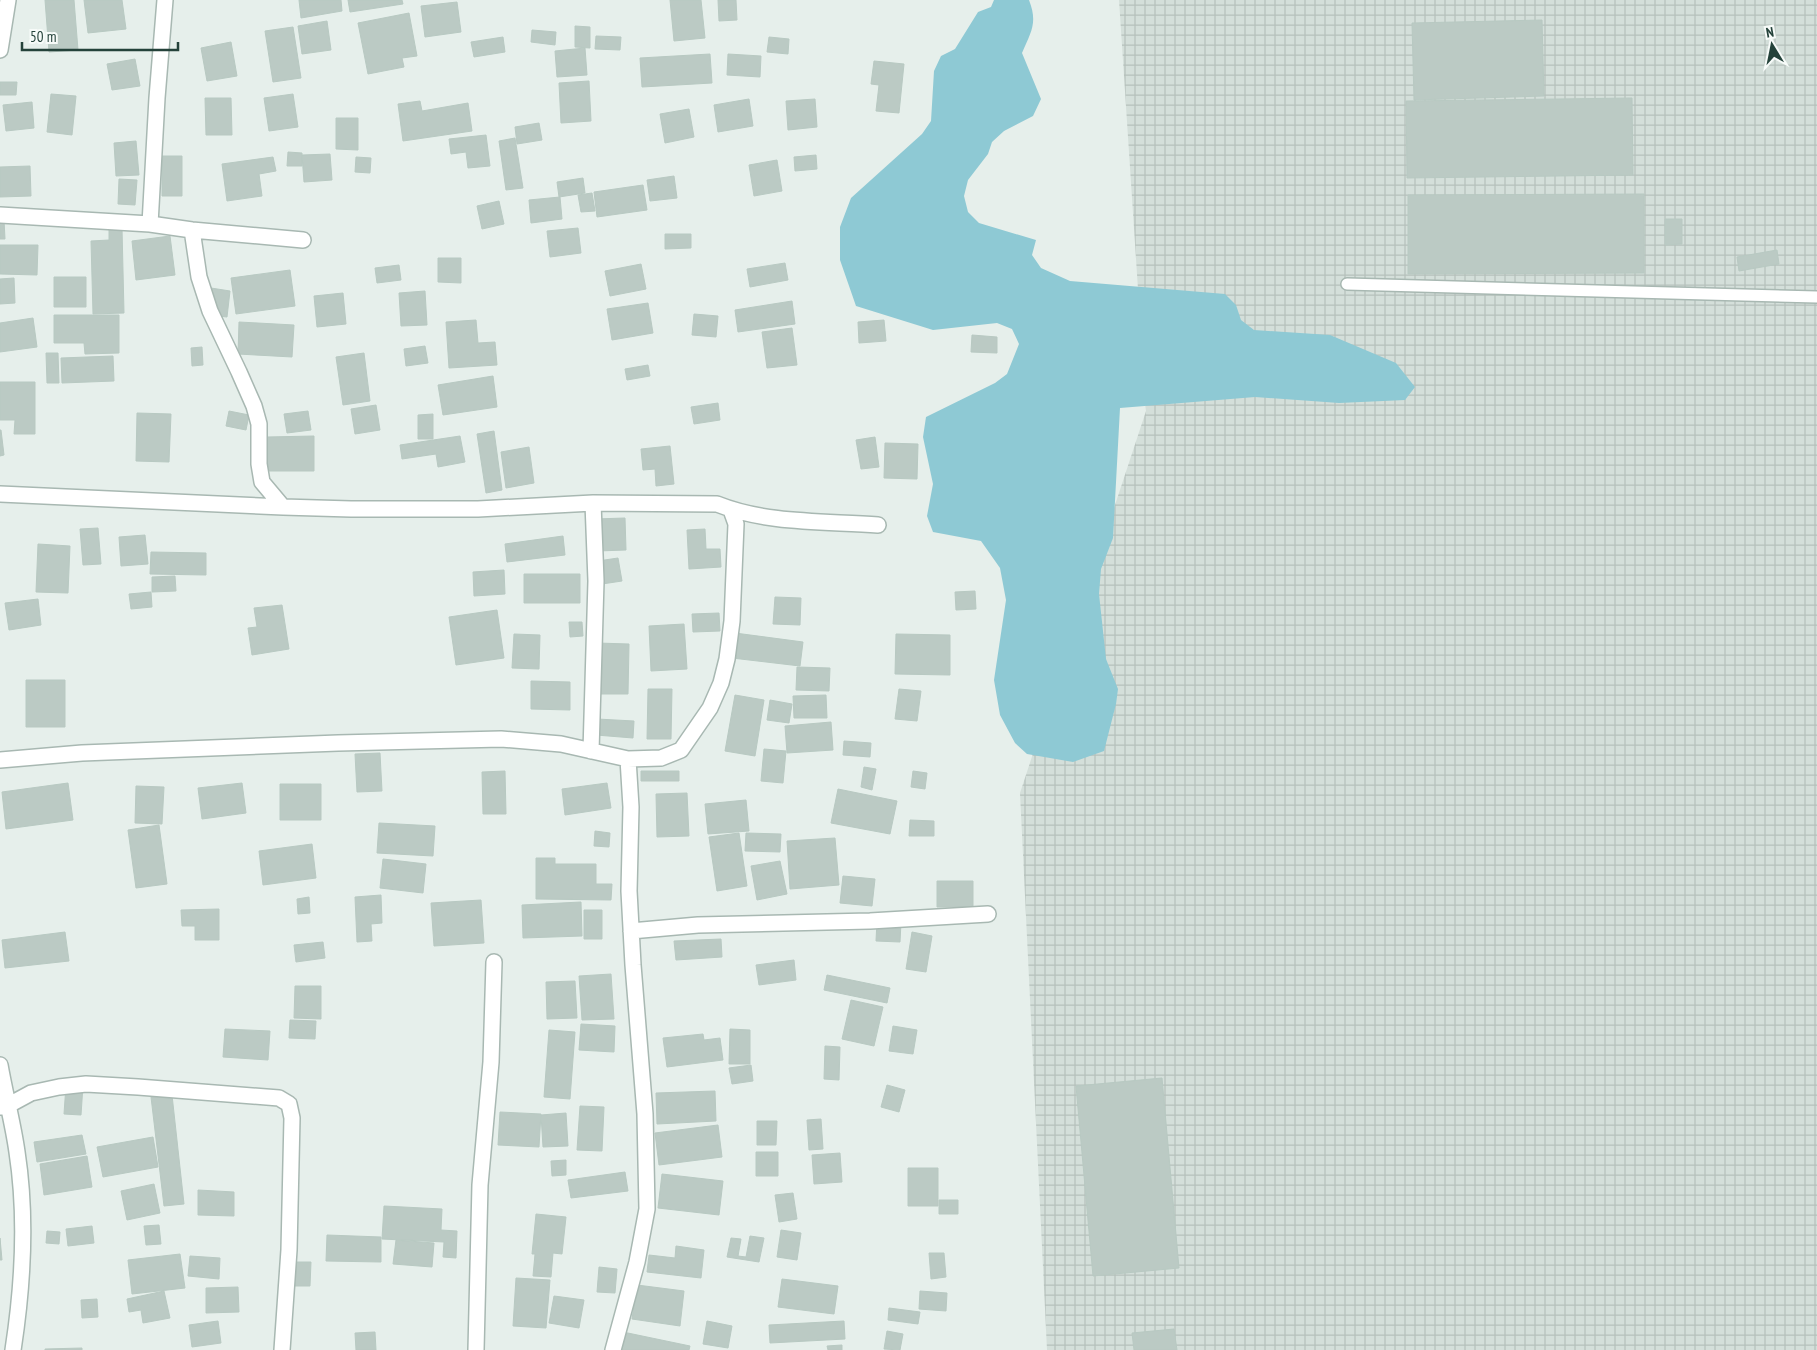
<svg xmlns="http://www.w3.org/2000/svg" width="1817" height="1350" font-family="'PT Sans Narrow',sans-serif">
<defs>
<pattern id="industrial-grid" width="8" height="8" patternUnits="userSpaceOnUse" patternTransform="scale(1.25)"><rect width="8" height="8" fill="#d4dfda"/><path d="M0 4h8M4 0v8" fill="none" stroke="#b6c1bc"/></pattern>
</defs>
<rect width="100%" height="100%" fill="#e6efeb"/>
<path fill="url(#industrial-grid)" d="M1119 0H1817V1350H1047L1020 793 1146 411Z"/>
<path fill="#8ec9d4" d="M994 0H1029C1038 23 1031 32 1022 53L1041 99 1033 116 1004 131 992 142 988 154 968 180 964 196 968 212 979 223 1036 240 1032 255 1041 268 1070 281 1225 294 1236 305 1241 320 1254 330 1330 335 1396 363 1415 387 1405 400 1339 403 1255 397 1120 408 1113 538 1101 569 1099 594 1106 659 1118 689 1116 704 1104 751 1073 762 1027 754 1015 743 1000 715 994 680 1006 600 1000 568 981 541 933 532 927 516 933 484 923 437 926 417 995 383 1007 374 1019 344 1012 329 997 323 933 330 856 306 840 260V227L851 198 922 134 931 121 934 71 941 56 955 49 978 12 991 7Z"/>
<path fill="#bbcac4" stroke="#b8c9c2" d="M45 0H74L78 50 49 52Z
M84 0H122L126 29 88 33Z
M299 0H341L342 11 301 18Z
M348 0H402L403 4 350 12Z
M670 0H701L705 38 674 41Z
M718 0H736L737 20 719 21Z
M457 2 461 32 425 37 421 6Z
M409 13 417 56 402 58 404 67 368 74 358 23Z
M1542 20 1544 96 1414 100 1412 23Z
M327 21 331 50 302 54 298 26Z
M575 26 590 27V48L575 47Z
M293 27 301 78 273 82 265 31Z
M532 30 556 32 555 45 531 42Z
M596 36 621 37 620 50 595 49Z
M503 37 505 52 474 57 471 42Z
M769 37 789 39 788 54 767 52Z
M231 42 237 76 207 81 201 48Z
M585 48 587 75 557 77 555 51Z
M710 54 712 83 642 87 640 58Z
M728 54 761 56 760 77 727 75Z
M135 59 140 86 112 90 107 64Z
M874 61 904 64 899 113 876 111 879 85 871 84Z
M589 81 591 121 561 123 559 83Z
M0 82H17L16 95H0Z
M51 94 76 96 72 135 47 132Z
M293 94 298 127 269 131 264 98Z
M205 98H231L232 135H206Z
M1632 98 1633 175 1407 178 1406 101Z
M749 99 753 126 718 132 714 105Z
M815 99 817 127 788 130 786 101Z
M420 101 422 111 468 103 472 131 403 141 398 104Z
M32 102 34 128 6 131 3 105Z
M689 109 694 137 665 143 660 114Z
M336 118H358V150L336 149Z
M539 123 542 140 517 144 515 127Z
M486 135 490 166 468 168 466 152 451 154 449 139Z
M515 138 523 188 506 190 499 141Z
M136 141 139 175 116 176 114 143Z
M288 152 302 153V166H287Z
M330 154 332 180 304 182 302 155Z
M816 155 817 169 795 171 794 157Z
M162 156H182V196H162Z
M273 157 276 171 259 174 262 196 227 201 222 164Z
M356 157 371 158 370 173 355 172Z
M777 160 782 191 754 196 749 165Z
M30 166 31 196 0 197V167Z
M674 176 677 198 650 201 647 180Z
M583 178 585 193 559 197 557 182Z
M119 179 137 180 135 205 118 204Z
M643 185 647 210 597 217 594 192Z
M592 193 595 211 581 212 578 195Z
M1644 194V273L1408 274V195Z
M560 197 562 219 531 223 529 200Z
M499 201 504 224 482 229 477 206Z
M1665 219H1682V244L1665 245Z
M4 220 5 239H0V221Z
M109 228H122L124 313 93 314 91 241 109 240Z
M578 228 581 253 550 257 547 231Z
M665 234H691V248L665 249Z
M170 236 175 275 136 280 132 241Z
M0 245H38L37 275 0 274Z
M1777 250 1779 264 1739 271 1737 257Z
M438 258H461V283L438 282Z
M785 263 788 280 750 287 747 269Z
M641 264 646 289 610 296 605 271Z
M399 265 401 280 377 283 375 268Z
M290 270 295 306 236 314 231 278Z
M54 277H86V307H54Z
M14 278 15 303 0 304V279Z
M211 288 230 291 227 317 208 315Z
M425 291 427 325 401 326 399 293Z
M343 293 346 324 317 327 314 296Z
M792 301 795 324 738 332 735 310Z
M648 303 653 333 612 340 607 309Z
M694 314 718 316 716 337 692 335Z
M54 315H119V353L85 354 84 343H54Z
M33 318 37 347 0 352V323Z
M476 320 478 343 495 342 497 365 449 368 446 322Z
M884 320 886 341 859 343 858 322Z
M239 322 294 325 292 357 238 354Z
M792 328 797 365 767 368 762 332Z
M972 335 997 337V353L971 352Z
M425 346 428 363 406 366 404 349Z
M202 347 203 365 192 366 191 348Z
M46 353H58L59 383H47Z
M364 353 370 401 343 405 336 357Z
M113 356 114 381 62 383 61 358Z
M648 365 650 376 627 380 625 369Z
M493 376 497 407 443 415 438 385Z
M0 382H35V434H14L15 420H0Z
M718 403 720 420 694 424 691 407Z
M376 405 380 430 355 434 351 409Z
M229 411 249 415 246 430 226 426Z
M308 411 311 430 287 433 284 414Z
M137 413 171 414 169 462 136 461Z
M433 414V439H418V415Z
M0 430H1L4 455 0 456Z
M494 431 502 490 486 493 477 434Z
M314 436V471H267V437Z
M460 436 465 462 438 467 436 454 402 459 400 445Z
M875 437 879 467 861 469 856 440Z
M885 443 918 444 917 479 884 478Z
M670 446 674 484 656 486 655 469 643 470 641 449Z
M529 447 534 483 506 488 501 452Z
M625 518 626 550 597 551 595 519Z
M98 528 101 564 83 565 80 529Z
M705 529 706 549H720L721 567 689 569 687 530Z
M145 535 148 564 121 566 119 537Z
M563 536 565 555 507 562 505 544Z
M38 544 70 546 68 593 36 592Z
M151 552 206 553V575L150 574Z
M618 558 622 581 602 584 598 561Z
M504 570 505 594 474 596 473 572Z
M524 574H580V603H524Z
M175 576 176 591 152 592V577Z
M975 591 976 609 956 610 955 592Z
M151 592 152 607 131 609 129 594Z
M775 597 801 598 800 625 773 624Z
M38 599 41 625 9 630 5 603Z
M282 605 289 649 252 655 248 628 257 627 254 608Z
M497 610 504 658 456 665 449 617Z
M719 613 720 631 693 632 692 614Z
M569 622H582L583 636 570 637Z
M684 624 687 669 651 671 649 626Z
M735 633 803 642 800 666 732 658Z
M514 634 540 635 539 669 512 668Z
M896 634 950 635V675L895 674Z
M597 643 629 644 628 694H596Z
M797 667 830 668 829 691 796 690Z
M26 680H65V727H26Z
M531 681 570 682V710L531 709Z
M648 689H672L671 739H647Z
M899 689 921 691 917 721 895 719Z
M735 695 764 700 755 756 725 751Z
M826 695 827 718H794L793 696Z
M770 700 792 704 789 723 767 720Z
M597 719 634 721 633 738 596 735Z
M831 722 833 750 787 753 785 726Z
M844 741 871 743 870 757 843 755Z
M764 749 786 751 783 783 761 781Z
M380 753 382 791 357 792 355 754Z
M864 767 876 769 872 790 861 787Z
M505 771 506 814H483L482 772Z
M641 771H679V781H641Z
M913 771 927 773 925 789 911 787Z
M68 783 73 820 6 829 2 792Z
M242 783 246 813 202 819 198 788Z
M607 783 611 808 565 815 562 789Z
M280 784H321V820H280Z
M136 786 164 787 162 824 135 823Z
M838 789 897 801 890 834 831 823Z
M687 793 689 836 657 837 656 794Z
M746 800 749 831 708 834 705 804Z
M910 820 934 821V836H909Z
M379 823 435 826 433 856 377 853Z
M159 825 167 884 136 888 128 830Z
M595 831 610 833 609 847 594 846Z
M739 833 747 886 717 891 709 837Z
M746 833 781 834 780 852 745 851Z
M835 838 839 885 790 889 787 841Z
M312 844 316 878 263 885 259 851Z
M536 858H555V864H596V884H612L611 900 536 899Z
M383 859 426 864 423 893 380 888Z
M780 861 787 894 757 900 751 866Z
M843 876 875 879 872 906 840 903Z
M937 881H973V907H937Z
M381 895 382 923 371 924 372 941 357 942 355 897Z
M309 897 310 913 298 914 297 899Z
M481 900 484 943 434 946 431 903Z
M581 902 582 936 523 938 522 905Z
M219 909V940H195V926H182L181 910Z
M584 910H602V939H584Z
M877 921 901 922 900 942 876 941Z
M65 932 69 961 5 968 2 940Z
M912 932 932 936 926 972 906 969Z
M721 939 722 957 676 960 674 941Z
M323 942 325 958 296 962 294 945Z
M794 960 796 980 759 985 756 965Z
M611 974 614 1019 582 1020 579 976Z
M827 975 890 988 887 1003 824 990Z
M575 981 577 1018 547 1019 546 982Z
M295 986H321V1019L294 1018Z
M851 1000 883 1007 874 1046 842 1039Z
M290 1020 316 1021 315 1039 289 1038Z
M581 1024 615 1026 614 1052 579 1050Z
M893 1026 917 1030 913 1054 889 1051Z
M225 1029 270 1031 268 1060 223 1057Z
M730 1029 750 1030V1064H729Z
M549 1030 575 1032 570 1099 544 1097Z
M703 1034 704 1040 720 1038 723 1060 667 1067 663 1038Z
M825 1046 840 1047 839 1080 824 1079Z
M751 1065 753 1081 732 1084 729 1068Z
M1162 1078 1179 1268 1093 1276 1076 1086Z
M66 1085H83L81 1115 64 1114Z
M887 1085 905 1090 899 1112 881 1107Z
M715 1091 716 1121 657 1124 656 1093Z
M172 1095 184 1204 164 1206 151 1097Z
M580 1106 604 1107 602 1151 577 1150Z
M500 1112 541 1114 539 1147 498 1145Z
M566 1113 568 1146 543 1147 541 1115Z
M821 1119 823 1149 809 1150 807 1120Z
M757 1121H777L776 1145H757Z
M718 1125 722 1157 659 1165 655 1133Z
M82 1135 86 1154 37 1162 34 1142Z
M153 1137 158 1167 103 1177 97 1147Z
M756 1152H778V1176H756Z
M840 1153 842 1182 814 1184 812 1155Z
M87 1156 92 1187 44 1195 40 1164Z
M566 1160V1175L552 1176 551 1161Z
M908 1168H938V1206H908Z
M625 1172 628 1191 571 1198 568 1180Z
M662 1174 723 1181 719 1215 658 1208Z
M154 1184 160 1213 127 1220 121 1191Z
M198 1190 234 1192V1216L198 1215Z
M793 1193 797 1219 779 1222 775 1195Z
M939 1200H958V1214H939Z
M384 1206 442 1209 441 1230 457 1231 456 1258 443 1257 444 1242 382 1239Z
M536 1214 566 1217 562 1254 553 1253 551 1277 533 1276 535 1254H532Z
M159 1225 161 1244 146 1245 144 1226Z
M92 1226 94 1243 68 1246 66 1229Z
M781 1230 801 1233 797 1260 777 1257Z
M47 1231 60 1232 59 1244 46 1243Z
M327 1235 381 1237V1262L326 1261Z
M750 1236 764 1238 759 1262 727 1257 731 1238 741 1239 738 1256 746 1257Z
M0 1238 2 1260H0Z
M396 1240 434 1243 432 1267 393 1264Z
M676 1246 704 1250 701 1278 647 1272 649 1255 675 1258Z
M929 1253H944L946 1277 931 1279Z
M180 1254 185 1288 132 1294 128 1260Z
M190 1256 220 1258 219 1279 188 1276Z
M296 1262H311L310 1286H295Z
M599 1267 617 1269 615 1293 597 1292Z
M516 1278 550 1280 546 1328 513 1326Z
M782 1279 838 1286 834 1314 778 1307Z
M637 1285 684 1291 680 1326 632 1319Z
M238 1287 239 1312 206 1313V1288Z
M164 1291 170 1318 143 1323 141 1310 129 1312 127 1299Z
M920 1291 947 1293 946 1311 919 1309Z
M554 1296 584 1300 579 1328 549 1323Z
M97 1299 98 1317 82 1318 81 1300Z
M889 1308 920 1312 918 1324 888 1320Z
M218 1321 221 1343 192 1347 189 1325Z
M707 1321 732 1326 728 1348 703 1344Z
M844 1321 845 1339 770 1343 769 1325Z
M1174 1329 1177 1350H1134L1132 1333Z
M887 1331 903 1334 900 1350 884 1349Z
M375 1332 376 1350H356L355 1333Z
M623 1332 690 1346 689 1350H619Z
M842 1345V1350H828L827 1346Z
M82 1348V1350H45V1349Z"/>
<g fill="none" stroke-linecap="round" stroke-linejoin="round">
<g stroke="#a8b8b2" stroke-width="14">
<path id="service" d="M1347 284 1817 297"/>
</g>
<g stroke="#a8b8b2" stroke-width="18">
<path id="minor" d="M0 50 8 0
M0 215 150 224 192 230 303 240
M150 224 157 98 165 0
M192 230 199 277 210 311 239 372 254 406 259 424V464L262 482 283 507
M0 494 283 507 351 509H478L593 503 717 504C767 524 825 521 878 525
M591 751 596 581 593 503
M0 760 82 753 338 743 501 739 561 744 628 759 661 758 681 750 710 708 721 683 727 659 732 621 736 524 731 510
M631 931 698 925 870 921 988 914
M0 1065C5 1094 13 1123 17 1152 27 1217 23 1285 13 1350
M0 1107 7 1106 31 1093 59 1087 86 1084 138 1087 279 1098 289 1104 292 1118 289 1250 282 1350
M476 1350 480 1185 491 1062 494 962
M613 1350 637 1262 647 1209 645 1114 633 965 629 891 631 807 628 759"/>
</g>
<use href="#service" stroke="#fff" stroke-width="11"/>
<use href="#minor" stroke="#fff" stroke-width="15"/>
</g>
<g transform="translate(1772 45) rotate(350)" stroke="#f7fbf9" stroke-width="4" paint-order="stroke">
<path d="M0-4L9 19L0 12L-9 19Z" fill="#24423a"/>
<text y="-8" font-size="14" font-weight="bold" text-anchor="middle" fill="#24423a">N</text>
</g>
<path d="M22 42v8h156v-8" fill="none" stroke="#24423a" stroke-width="2.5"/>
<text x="30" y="42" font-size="15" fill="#24423a" stroke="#f7fbf9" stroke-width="4" paint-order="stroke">50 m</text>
</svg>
